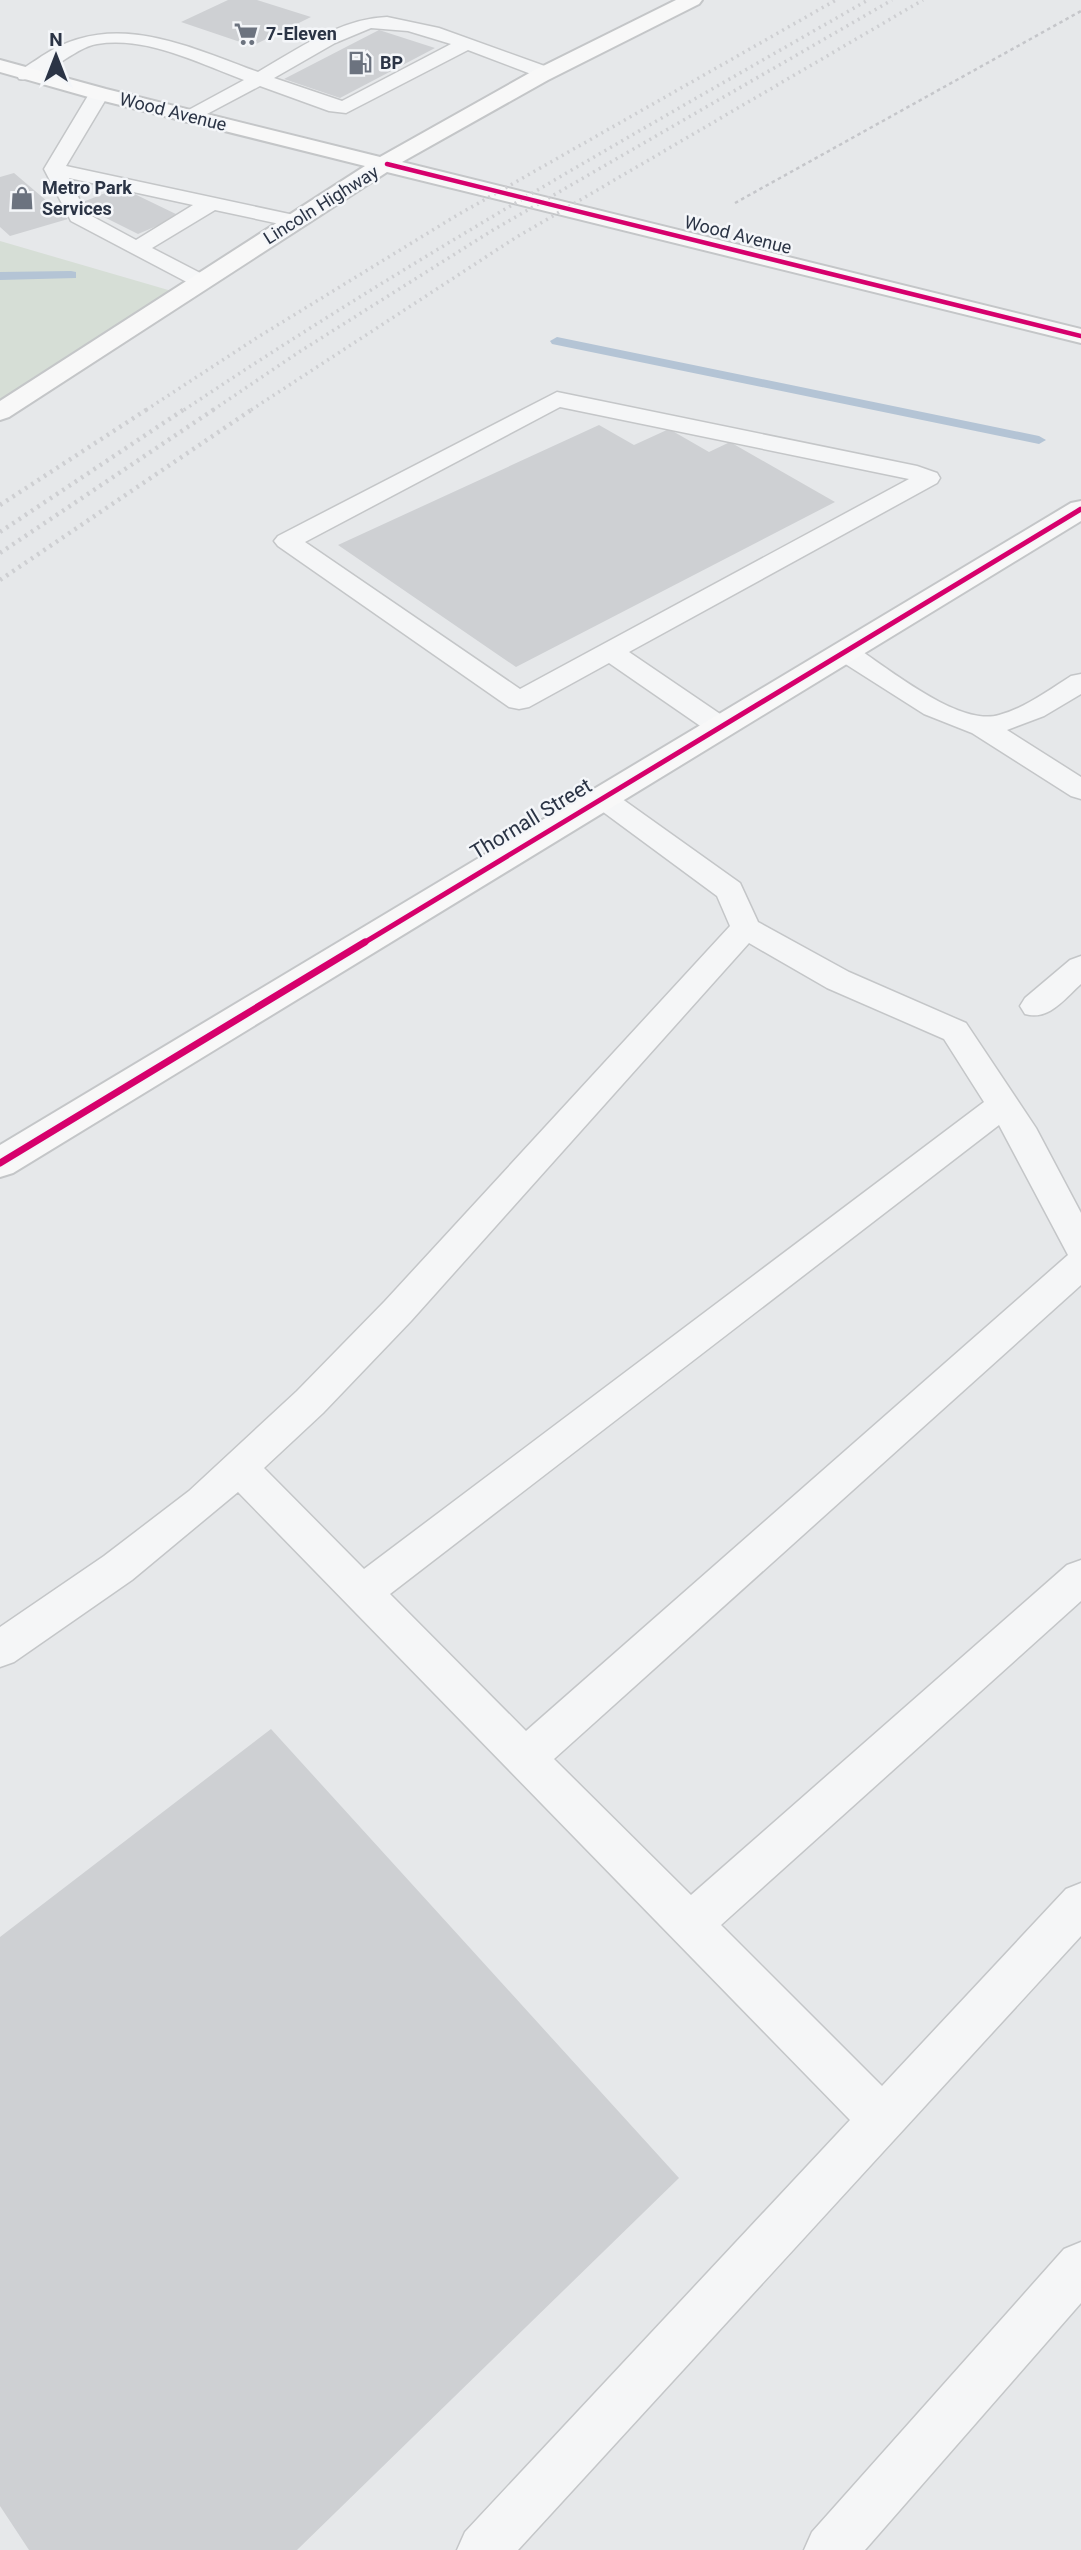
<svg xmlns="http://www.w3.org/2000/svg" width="1081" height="2550" font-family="Roboto,sans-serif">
<rect width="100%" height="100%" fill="#e6e8ea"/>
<path fill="#d6ded6" d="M0 241 182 294 0 412Z"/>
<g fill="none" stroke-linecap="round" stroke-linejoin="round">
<path fill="#b4c4d5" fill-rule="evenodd" d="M71 271 76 272V278L0 280V272Z
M557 337 1039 436 1046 440 1039 444 552 344 550 341Z"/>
</g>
<path fill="#ced0d3" d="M228 0H257L311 17 252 46 181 22Z
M379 30 435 48 340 98 284 79Z
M14 173 68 219 10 236 0 227V177Z
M120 187 180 216 138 234 78 204Z
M599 425 634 445 669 429 709 452 730 442 835 502 516 667 338 545Z
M271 1729 679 2178 297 2550H29L0 2506V1937Z"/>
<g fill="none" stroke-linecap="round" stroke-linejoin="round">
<g stroke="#c4c6c8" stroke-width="3">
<path id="lane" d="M387 17 439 28 553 69 555 73 553 77H539L468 50 346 113 329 111 260 86 190 123 183 121 180 117 183 113 244 80C198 63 147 36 97 44 72 48 40 84 19 79L17 75C23 67 34 62 42 56 113 9 186 46 258 72 298 49 339 19 387 17ZM371 28 408 31 451 44 342 101 274 78 335 43Z
M99 88 109 94 66 166 294 215 301 217 304 221 301 225 294 227 215 210 152 248 208 277 211 282 208 287 200 289 71 221 44 169 89 94ZM69 178 193 205 136 240 86 213Z
M557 392 917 466 937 473 940 478 937 483 629 652 729 720 733 726 729 732 719 734 709 732 609 663 529 707 519 709 509 707 278 546 274 541 278 536ZM560 407 909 479 520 689 305 542Z
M845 644 854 646C888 668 959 727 999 715 1025 708 1049 690 1071 676L1081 674V694L1044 716 1007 730 1081 777V799L1071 796 972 733 924 714 836 658 832 652 836 646Z
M601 788 611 791 740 883 758 922 849 972 966 1023 1036 1128 1081 1213V1285L554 1759 691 1895 1067 1565 1081 1560V1601L721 1925 882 2086 1066 1889 1081 1883V1936L518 2550H457L465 2532 850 2120 238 1492 132 1580 14 1662 0 1667V1627L104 1556 189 1491 297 1391 385 1301 730 926 717 896 591 803 587 797 591 791ZM749 943 827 988 944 1039 984 1102 364 1569 264 1468 323 1413 411 1321ZM999 1125 1068 1255 526 1731 390 1594Z
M1081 956V984C1064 999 1049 1021 1025 1014L1020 1006 1025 998 1070 960Z
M1081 2242V2303L865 2550H804L812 2532 1064 2249Z"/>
</g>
<g stroke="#c4c6c8" stroke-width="4">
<path id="secondary" d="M676 0H702L699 4 548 80 402 162 1081 329V343L387 172 9 417 0 420V401L365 166 92 98 0 72V60L106 89 380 157 533 71Z
M1081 501V521L13 1173 0 1177V1145L1071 503Z"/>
</g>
<path stroke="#c5c6ca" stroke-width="2.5" stroke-dasharray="3.5 3.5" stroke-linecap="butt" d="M735 203 1081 11"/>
<use href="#lane" fill="#f5f6f7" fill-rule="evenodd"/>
<use href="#secondary" fill="#f8f8f8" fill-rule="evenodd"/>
<path stroke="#cecfd2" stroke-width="3.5" stroke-dasharray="2 4.5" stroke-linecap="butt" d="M146 410 258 337 454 217 836 0
M184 410C405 262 637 132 868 0
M213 410 299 352 493 230 892 0
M251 410 515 238 923 0"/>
<path stroke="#cecfd2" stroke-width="4.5" stroke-dasharray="2.5 5" stroke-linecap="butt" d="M0 505 149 408
M0 532 186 408
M0 553 216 408
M0 580 254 408"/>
<g stroke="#f4f6f9" stroke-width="7">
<path id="cycleway-far2" d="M387 164 1081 336"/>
</g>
<g stroke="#f4f6f9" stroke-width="9">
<path id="cycleway-far1" d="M362 944 1081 509"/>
</g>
<g stroke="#f4f6f9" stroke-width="11">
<path id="cycleway" d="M0 1163 365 942"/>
</g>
<use href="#cycleway-far2" stroke="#d6006c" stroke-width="4.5"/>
<use href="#cycleway-far1" stroke="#d6006c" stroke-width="5"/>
<use href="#cycleway" stroke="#d6006c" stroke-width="7"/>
</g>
<defs>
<g id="supermarket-bare" transform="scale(1.89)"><path d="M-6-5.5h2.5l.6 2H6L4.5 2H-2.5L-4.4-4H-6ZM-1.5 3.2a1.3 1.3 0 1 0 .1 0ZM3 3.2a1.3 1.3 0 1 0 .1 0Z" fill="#6c737f" stroke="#f4f6f9" stroke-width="2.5" paint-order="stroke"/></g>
<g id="fuel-bare" transform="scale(1.89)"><path d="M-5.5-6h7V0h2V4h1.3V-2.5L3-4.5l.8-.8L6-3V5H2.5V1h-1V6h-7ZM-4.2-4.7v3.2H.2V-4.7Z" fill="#6c737f" stroke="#f4f6f9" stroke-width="2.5" paint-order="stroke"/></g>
<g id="shop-bare" transform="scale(1.89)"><path d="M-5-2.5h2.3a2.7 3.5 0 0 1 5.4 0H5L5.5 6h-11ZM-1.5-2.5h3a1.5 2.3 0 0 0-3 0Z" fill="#6c737f" stroke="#f4f6f9" stroke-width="2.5" paint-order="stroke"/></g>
</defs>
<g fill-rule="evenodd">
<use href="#supermarket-bare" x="246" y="34"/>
<use href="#fuel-bare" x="360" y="63"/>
<use href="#shop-bare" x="22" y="198"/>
</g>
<g text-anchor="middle" stroke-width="5" stroke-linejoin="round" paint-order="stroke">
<g font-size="18" font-weight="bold" fill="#2b3445" stroke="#f4f6f9" text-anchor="start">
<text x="266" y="40">7-Eleven</text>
<text x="380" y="69">BP</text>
<text x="42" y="194">Metro Park<tspan x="42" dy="21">Services</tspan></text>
</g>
<g font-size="18" fill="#2b3445" stroke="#f4f6f9">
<text transform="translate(173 112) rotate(14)" y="6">Wood Avenue</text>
<text transform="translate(321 205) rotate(-32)" y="6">Lincoln Highway</text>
<text transform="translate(738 235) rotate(14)" y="6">Wood Avenue</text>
</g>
<g font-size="21" fill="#2b3445" stroke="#f4f6f9">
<text transform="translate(531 819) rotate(-31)" y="7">Thornall Street</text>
</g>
</g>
<g transform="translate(56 56)" stroke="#f4f6f9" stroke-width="5" paint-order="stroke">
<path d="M0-5L12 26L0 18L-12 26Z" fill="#2b3445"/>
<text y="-10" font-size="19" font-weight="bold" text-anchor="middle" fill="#2b3445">N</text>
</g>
</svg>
